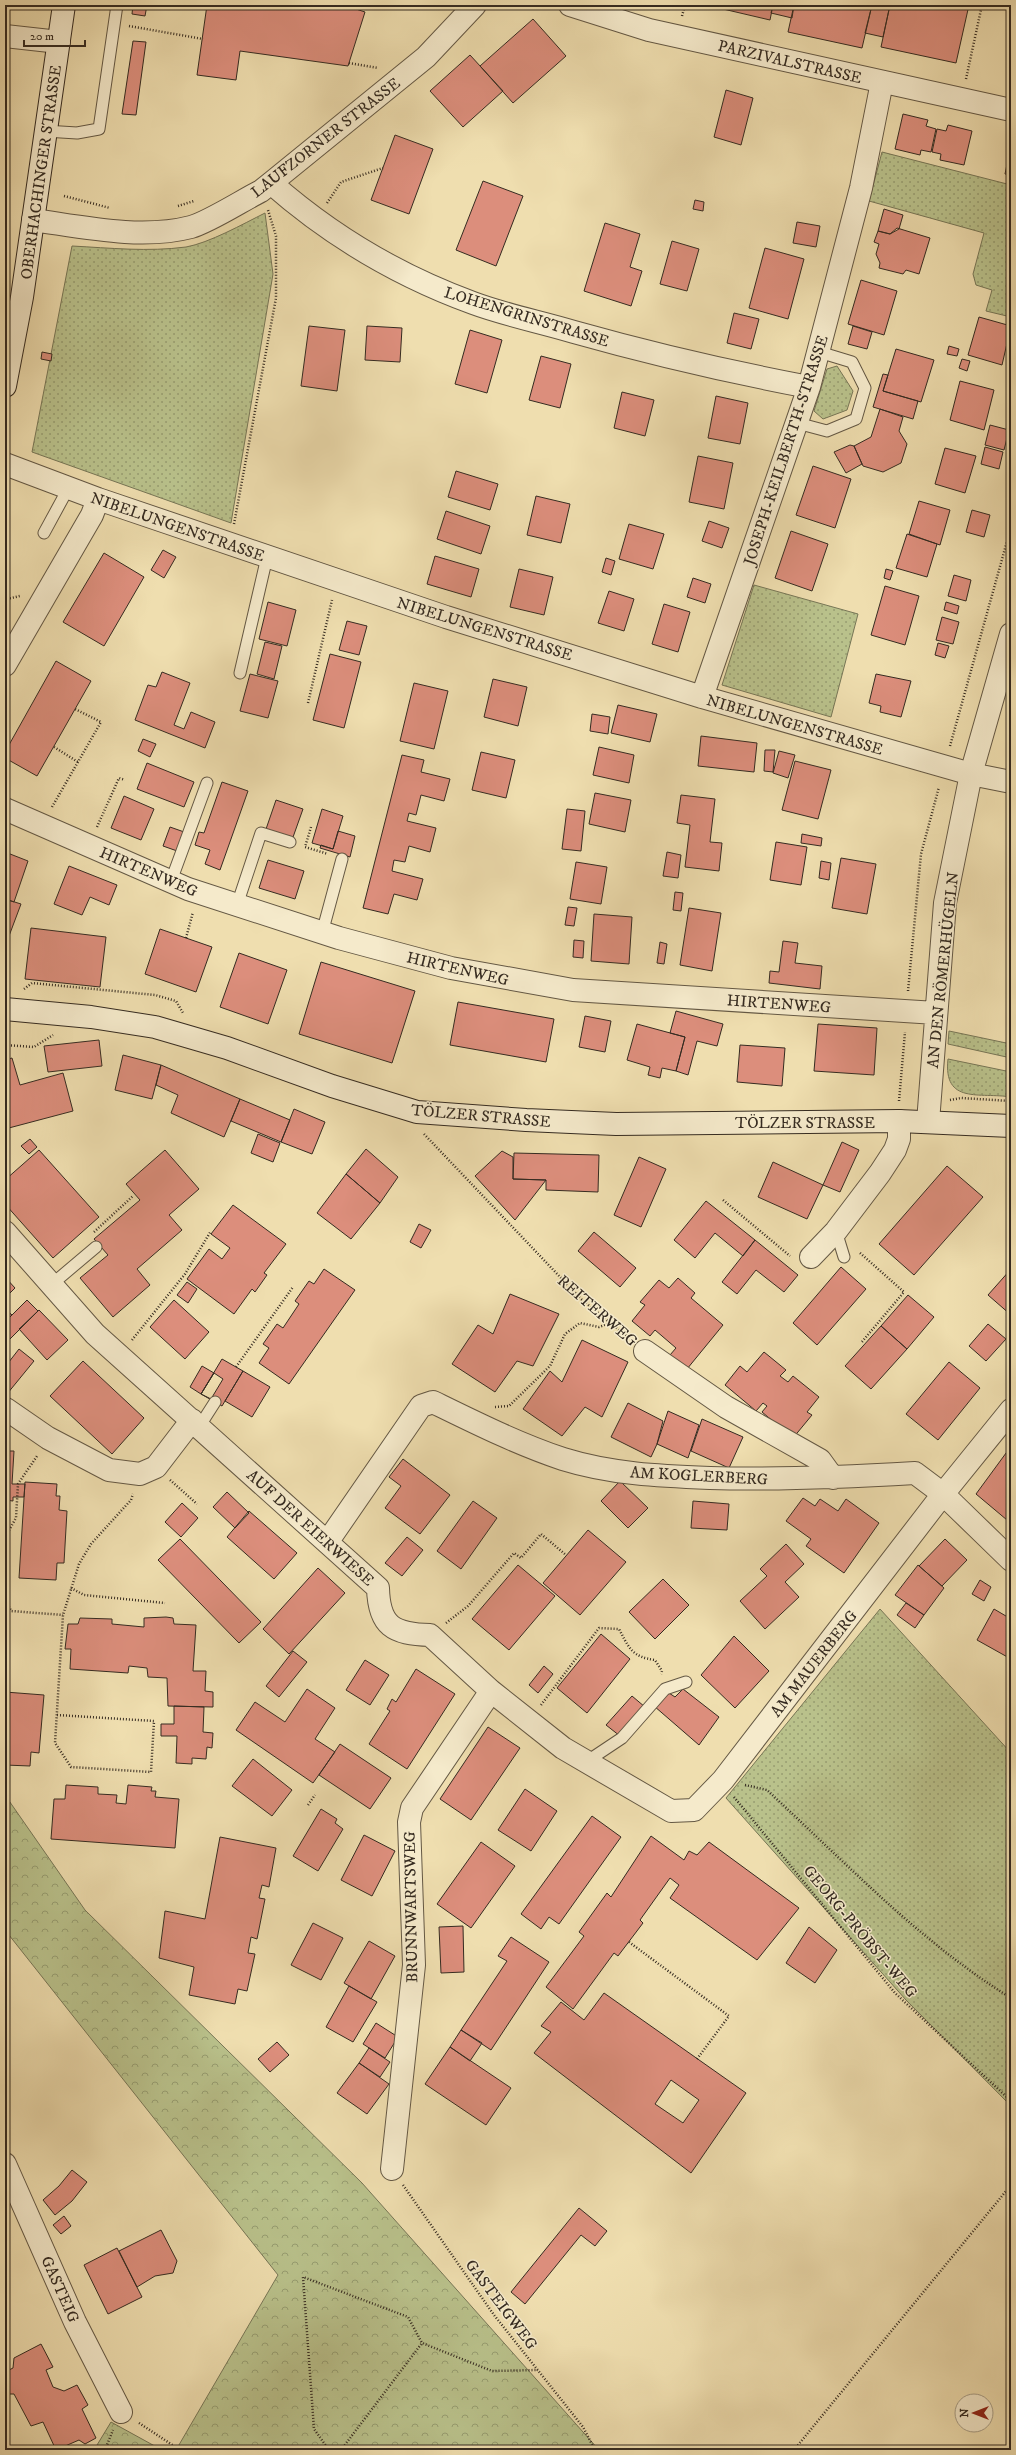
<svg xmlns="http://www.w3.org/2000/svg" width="1016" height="2455" font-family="'IM FELL DW Pica',serif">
<defs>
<pattern id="green-dots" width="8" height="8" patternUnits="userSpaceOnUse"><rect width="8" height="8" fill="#b9c18b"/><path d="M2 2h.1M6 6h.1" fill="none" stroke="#979d71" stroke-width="1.8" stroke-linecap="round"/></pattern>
<pattern id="forest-crowns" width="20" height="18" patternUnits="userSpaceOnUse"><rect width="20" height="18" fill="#b9c18b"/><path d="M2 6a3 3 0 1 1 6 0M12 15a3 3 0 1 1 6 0" fill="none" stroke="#979d71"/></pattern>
</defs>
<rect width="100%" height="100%" fill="#efdeaf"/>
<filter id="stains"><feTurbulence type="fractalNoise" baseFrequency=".005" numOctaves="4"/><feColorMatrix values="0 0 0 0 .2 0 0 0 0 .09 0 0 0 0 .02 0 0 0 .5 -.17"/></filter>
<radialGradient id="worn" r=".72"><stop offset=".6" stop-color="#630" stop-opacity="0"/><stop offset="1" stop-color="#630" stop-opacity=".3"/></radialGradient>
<path fill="url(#green-dots)" stroke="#777656" d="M882 152 1011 185V317L986 311 992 290 976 285 973 274 984 233 869 201Z
M265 213 273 274 231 523 32 452 72 246C110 248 148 252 186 247 209 243 243 224 265 213Z
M837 366 853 391 847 410 823 419 814 411 827 369Z
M754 585 858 614 831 717 722 685Z
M949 1031 1011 1044V1058L948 1044Z
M948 1059 1011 1072V1097C980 1092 943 1105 948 1059Z
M880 1609 1011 1753V2106L906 2000 726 1798Z"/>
<path fill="url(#forest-crowns)" stroke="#777656" d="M5 1795 85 1910 362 2183 599 2450H176L278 2275 5 1930Z
M111 2422 162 2450H94Z"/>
<path fill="#dc8e7c" stroke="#352b21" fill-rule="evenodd" d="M133 5H147L145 16 132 14Z
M207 5H344L365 12 348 66 240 51 236 80 197 75Z
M706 5H773L770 20Z
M773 5H794L792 18 771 13Z
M794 5H872L862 48 788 32Z
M872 5H890L883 37 865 33Z
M890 5H969L956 63 881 47Z
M533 19 566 56 513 103 480 66Z
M133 41 146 42 136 115 122 114Z
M470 55 503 91 463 127 430 91Z
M726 90 753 98 741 145 714 137Z
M903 114 928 120 926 126 936 129 931 152 921 150 920 155 895 149Z
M948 125 972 131 964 165 940 160 941 154 932 152 937 129 946 131Z
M395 135 433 149 409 214 371 200Z
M1011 145V175L1005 174Z
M483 181 523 196 496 266 456 250Z
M695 200 704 202 703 211 693 209Z
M884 209 903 215 899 229 890 234 878 231Z
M797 222 820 226 816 247 793 243Z
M605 223 640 234 630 267 642 271 631 306 584 291Z
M897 228 930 238 919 274 906 270 903 274 879 268 880 263 876 254 879 244 874 242 878 231 890 234Z
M672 241 699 249 687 291 660 284Z
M765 248 804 259 788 319 749 308Z
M861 280 897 291 884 335 848 324Z
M734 313 759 319 751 349 727 343Z
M979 317 1011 326 1002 365 968 355Z
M309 326 345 330 337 391 301 386Z
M367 326 402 328 400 362 365 360Z
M853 326 872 332 867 349 848 344Z
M470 330 502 340 487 393 455 384Z
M949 346 959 349 957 356 947 354Z
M896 349 934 360 921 402 883 391Z
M42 352 52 354 51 361 41 359Z
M541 356 571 364 560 408 529 400Z
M962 359 970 361 967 371 959 368Z
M883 374 888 375 883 391 918 401 913 419 873 407Z
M960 381 994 390 984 430 950 420Z
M622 392 654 400 645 436 614 428Z
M716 396 748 403 740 444 708 438Z
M880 409 903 417 899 431 907 444 901 463 883 472 863 466 854 446 871 437Z
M990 425 1009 430 1004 450 985 445Z
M850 445 854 446 862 464 846 473 834 452Z
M985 447 1003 452 999 469 981 464Z
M945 448 976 456 965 493 935 484Z
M698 456 733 463 724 509 689 502Z
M813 466 851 479 835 528 796 515Z
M456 471 498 484 490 510 448 497Z
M536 496 570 504 561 543 527 535Z
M919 501 950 510 940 545 909 534Z
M972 510 990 515 984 537 966 532Z
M446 511 490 526 481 554 437 539Z
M709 521 729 528 722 548 702 541Z
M629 524 664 534 653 569 619 559Z
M791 531 828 544 812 591 775 578Z
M907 534 937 544 927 577 896 568Z
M163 550 176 557 164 578 151 570Z
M104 553 144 577 104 646 63 622Z
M435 556 479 569 471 597 427 584Z
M606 558 615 561 611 575 602 572Z
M519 569 553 577 544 615 510 607Z
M886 569 893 571 890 580 884 578Z
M954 575 971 580 966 601 948 596Z
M693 578 711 584 705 603 687 597Z
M885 586 919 596 905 645 871 635Z
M609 591 634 599 624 631 598 623Z
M268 602 296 610 287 646 259 639Z
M946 602 959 606 957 614 944 610Z
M664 604 690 612 678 652 652 644Z
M942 617 959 622 953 644 936 640Z
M347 621 367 626 359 655 339 650Z
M265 642 282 646 274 679 257 674Z
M938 643 949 646 945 658 935 655Z
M330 654 361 662 344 728 313 720Z
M56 661 91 681 37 776 5 758V752Z
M162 672 190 683 174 725 184 729 191 712 215 722 205 748 135 720 148 685 156 687Z
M250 674 278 681 268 718 240 711Z
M876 674 911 681 901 717 880 712 881 706 869 703Z
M493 679 527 687 518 726 484 717Z
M414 683 448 691 434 749 400 741Z
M618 705 657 714 650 742 611 733Z
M592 714 610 717 608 734 590 731Z
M701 736 757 743 754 772 698 766Z
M143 739 156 744 150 757 138 751Z
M599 747 634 755 629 783 593 775Z
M765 750H775L773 772 764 771Z
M779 751 795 755 788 778 773 773Z
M481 752 515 760 506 798 472 790Z
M402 755 424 760 421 772 450 779 444 801 421 795 416 815 409 813 407 821 436 828 430 852 409 846 405 862 394 860 392 871 423 879 417 900 394 894 388 914 363 908Z
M795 761 831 770 818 819 782 810Z
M147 763 194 782 184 807 137 789Z
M222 782 248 791 220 870 205 864 210 850 195 845 199 832 204 833Z
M595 793 631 800 625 832 589 824Z
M681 795 715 799 710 842 722 843 719 871 685 867 690 825 677 823Z
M124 796 154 809 141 840 111 828Z
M276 800 303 809 292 840 265 832Z
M322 809 343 816 333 849 312 843Z
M567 809 585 811 581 851 562 849Z
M170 827 187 833 180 852 163 846Z
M338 831 355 836 350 857 320 848 321 845 333 849Z
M802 834 822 838 821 846 801 843Z
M776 842 807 847 801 885 770 880Z
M5 852 28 861 14 902 5 899Z
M667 852 681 855 678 878 663 876Z
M841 858 876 864 867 914 832 908Z
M268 860 304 871 295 899 259 888Z
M821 861 831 863 829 880 819 878Z
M576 862 607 867 601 904 570 899Z
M69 866 117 885 109 905 90 897 82 915 54 904Z
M675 892 683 893 681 911 673 910Z
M5 899 21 904 9 936 5 934Z
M568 907 577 908 574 926 565 925Z
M689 908 721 913 712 971 680 965Z
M594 914 632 917 629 964 591 961Z
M31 928 106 937 100 987 25 979Z
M160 929 212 947 196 992 145 974Z
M574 940 584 941 583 958 573 957Z
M783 941 798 943 795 963 822 966 820 989 769 983 770 971 779 972Z
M660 942 667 944 664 964 657 963Z
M239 953 287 970 268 1024 220 1007Z
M321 962 415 991 392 1063 299 1034Z
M458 1002 554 1019 546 1062 450 1045Z
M676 1011 723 1024 717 1046 697 1041 688 1075 676 1071 685 1037 670 1033Z
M585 1016 611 1021 605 1052 579 1047Z
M637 1024 685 1037 676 1071 662 1068 660 1078 648 1075 650 1067 627 1060Z
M818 1024 877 1028 874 1075 814 1071Z
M99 1040 102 1066 48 1072 44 1046Z
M740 1045 785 1048 782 1086 737 1082Z
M123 1055 161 1065 152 1099 115 1090Z
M12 1058 20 1085 63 1073 73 1111 5 1129V1060Z
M161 1065 240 1099 224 1137 171 1113 178 1095 156 1085Z
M240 1099 290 1120 281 1142 231 1121Z
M294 1109 325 1122 312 1154 281 1142Z
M258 1134 280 1143 273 1162 251 1153Z
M30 1139 37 1147 29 1154 21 1146Z
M842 1142 859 1150 840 1192 823 1185Z
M366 1149 398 1177 380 1203 346 1174Z
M39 1150 99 1217 53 1258 5 1204V1180Z
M165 1150 199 1189 169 1215 182 1230 137 1269 150 1285 113 1317 80 1278 108 1255 94 1239 140 1200 126 1184Z
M502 1151 513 1157V1179L546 1180 515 1220 475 1176Z
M514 1153 599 1155 598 1192 546 1190V1180L513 1179Z
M639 1157 666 1169 641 1227 614 1215Z
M773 1162 823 1185 807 1219 758 1197Z
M947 1166 983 1197 914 1275 879 1244Z
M346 1174 380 1203 351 1239 317 1213Z
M706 1201 755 1240 743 1256 715 1233 695 1258 674 1240Z
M233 1205 286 1244 264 1273 267 1275 255 1292 252 1289 234 1314 187 1279 209 1249 222 1259 230 1248 211 1234Z
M419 1224 431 1230 421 1248 410 1242Z
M594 1232 636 1268 620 1287 578 1251Z
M755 1240 798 1275 784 1292 756 1270 737 1294 722 1282Z
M841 1267 866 1289 817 1345 793 1323Z
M324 1269 355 1290 289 1384 259 1363 269 1348 263 1344 277 1324 283 1328 299 1304 295 1301 309 1281 314 1284Z
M1011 1269V1315L988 1295Z
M5 1277 15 1288 5 1298Z
M678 1278 695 1293 691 1298 723 1325 687 1369 670 1355 676 1348 655 1330 650 1336 632 1321 645 1305 640 1302 659 1280 669 1288Z
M187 1282 197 1289 188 1303 177 1295Z
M510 1294 559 1314 533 1366 517 1361 495 1392 452 1364 478 1325 493 1334Z
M908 1295 934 1317 907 1349 881 1326Z
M27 1300 38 1311 10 1339 5 1334V1322Z
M174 1300 209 1332 185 1359 150 1327Z
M5 1309 12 1315 5 1322Z
M39 1310 68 1340 47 1360 19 1329Z
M988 1324 1006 1339 986 1361 969 1346Z
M881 1326 907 1349 871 1389 845 1366Z
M582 1340 628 1362 602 1417 585 1407 562 1436 523 1409 550 1371 562 1382Z
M19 1349 34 1361 7 1394 5 1392V1367Z
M764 1352 786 1370 780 1376 788 1382 793 1376 819 1397 807 1412 812 1415 793 1438 762 1412 767 1406 763 1403 756 1411 725 1385 740 1366 747 1372Z
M222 1359 243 1371 222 1406 201 1394Z
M83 1361 144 1418 112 1454 50 1396Z
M949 1362 980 1388 938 1440 906 1414Z
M202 1366 214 1373 201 1394 190 1387Z
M243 1371 270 1387 252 1417 225 1401Z
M214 1373 223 1379 211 1399 201 1394Z
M628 1403 663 1421 657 1444 651 1457 611 1437Z
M668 1411 699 1425 688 1458 657 1444Z
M702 1419 743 1437 729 1468 691 1451Z
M1009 1449 1011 1515 1007 1520 976 1494Z
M5 1451H14L12 1484H25L24 1497H13V1501L5 1500Z
M403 1459 450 1495 420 1534 385 1508 401 1486 389 1477Z
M620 1481 648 1508 628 1528 601 1501Z
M25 1482 57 1484 56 1496H60L59 1510 67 1511 64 1563H57L56 1580 19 1578Z
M227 1492 249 1513 235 1528 213 1507Z
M803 1498 815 1506 820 1499 838 1511 846 1499 879 1523 844 1573 806 1546 811 1539 786 1521Z
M473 1501 497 1518 461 1569 437 1551Z
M693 1501 729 1504 727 1530 691 1528Z
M182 1503 198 1518 181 1537 165 1522Z
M249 1511 297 1553 274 1579 227 1537Z
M588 1530 626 1562 580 1615 543 1583Z
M407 1537 423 1550 402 1576 385 1563Z
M180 1539 261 1622 239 1643 158 1560Z
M945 1539 967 1560 942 1586 919 1566Z
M786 1544 804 1564 785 1582 799 1597 765 1629 740 1601 767 1576 760 1569Z
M518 1565 555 1596 509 1650 472 1619Z
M918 1565 944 1588 924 1615 895 1595Z
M318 1568 345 1593 289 1654 263 1629Z
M663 1579 689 1605 655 1639 629 1612Z
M980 1580 991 1587 984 1601 972 1594Z
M906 1603 924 1615 915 1628 897 1615Z
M994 1609 1011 1619V1659L977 1640Z
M166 1617 173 1618 174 1624 196 1625 193 1671H206L205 1691 213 1692V1707L168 1706 167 1678 148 1677 147 1668 129 1666 128 1673 70 1669 71 1649H65L68 1624H78L80 1618 112 1619V1624L144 1627V1618Z
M601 1634 630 1659 587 1713 557 1688Z
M734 1636 769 1671 735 1708 701 1675Z
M293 1651 307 1662 279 1697 266 1686Z
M365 1660 389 1675 370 1705 346 1690Z
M544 1666 553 1674 538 1693 529 1685Z
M416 1669 455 1694 407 1769 369 1744 390 1711 387 1709 392 1699 396 1702Z
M307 1689 335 1708 315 1739 335 1752 313 1783 236 1730 255 1702 285 1722Z
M683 1689 719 1717 699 1745 654 1706 666 1691 675 1697Z
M5 1692 44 1695 39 1753 31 1752 30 1766 5 1765Z
M632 1696 645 1707 620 1736 606 1725Z
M174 1706 204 1707 203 1732 213 1733 212 1748 207 1747 206 1759 192 1758V1764L176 1763 177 1736H161V1724H174Z
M488 1727 520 1748 471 1820 440 1799Z
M340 1744 391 1778 370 1809 319 1775Z
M253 1759 292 1790 272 1816 232 1786Z
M66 1785 98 1787V1794L117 1795 116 1803 126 1804 128 1785 152 1787 151 1791H156L155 1797 179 1799 175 1848 51 1839 54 1799H65Z
M525 1789 557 1811 531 1851 498 1830Z
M321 1809 337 1819 335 1823 343 1829 318 1871 293 1856Z
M592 1816 621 1837 559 1924 549 1917 541 1929 521 1914Z
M364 1835 395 1851 372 1896 341 1880Z
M651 1836 684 1860 689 1851 697 1855 709 1842 799 1908 757 1960 670 1898 679 1885 670 1878 640 1920 643 1923 618 1956 614 1953 573 2009 546 1987 584 1936 579 1932 607 1893 611 1897Z
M220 1837 276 1848 269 1887 262 1885 259 1898 265 1899 257 1939 251 1937 248 1953 255 1954 247 1991 238 1989 235 2004 189 1995 194 1967 159 1958 165 1911 205 1919Z
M481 1842 515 1866 471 1928 437 1904Z
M313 1923 343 1938 321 1980 291 1965Z
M463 1926 464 1972 441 1973 439 1927Z
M809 1927 837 1950 815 1983 786 1963Z
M511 1937 549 1962 491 2050 461 2030 507 1961 498 1956Z
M369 1941 395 1956 371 1999 344 1983Z
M349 1986 377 2002 353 2042 326 2027Z
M604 1993 746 2093 691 2173 534 2053 551 2032 541 2026 561 2002 584 2020ZM671 2080 699 2100 683 2123 655 2104Z
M376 2023 398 2037 385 2058 363 2044Z
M461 2030 482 2043 470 2061 450 2047Z
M277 2042 289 2055 270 2072 258 2059Z
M450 2047 511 2088 486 2125 425 2084Z
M369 2048 390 2062 380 2077 359 2063Z
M359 2063 389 2084 367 2114 337 2093Z
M72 2170 87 2182 72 2201 55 2215 43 2200 59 2186Z
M579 2208 607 2231 595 2246 581 2235 525 2304 511 2292Z
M64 2216 71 2226 61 2234 53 2225Z
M161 2230 177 2261 173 2273 155 2276 137 2287 119 2251Z
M117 2248 142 2297 108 2314 84 2265Z
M41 2344 53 2367 46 2370 53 2387 64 2391 77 2385 88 2405 82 2409 96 2438 85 2444 79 2440 56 2450 43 2422 31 2426 14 2394H7L5 2391V2372L13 2368 14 2358Z"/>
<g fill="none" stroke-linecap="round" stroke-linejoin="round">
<g stroke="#645844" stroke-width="13">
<path id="service" d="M45 131 77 133 99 129 117 5
M797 423 827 431 856 419 865 388 852 362 819 352
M44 533 69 487
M240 673 267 557
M171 881 207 783
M237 905 261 833 290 842
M322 933 342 859
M836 1231 844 1257
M51 1285 96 1247
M199 1427 215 1402
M586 1762 622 1738 665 1689 686 1682"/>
</g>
<g stroke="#645844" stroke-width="24">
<path id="minor" d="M570 5 649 30 1011 110
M5 36 59 42
M271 183C330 235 399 276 473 303 505 315 541 322 574 332 652 354 730 372 809 387
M33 220C83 227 141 240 191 227 209 222 243 200 261 191L271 183 426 57 475 5
M5 464 98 499 446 617 702 697 971 774 1011 782
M5 665 92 515 98 499
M702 697 809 387 861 188 882 82
M5 809 188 889 339 938 451 968 573 990 936 1013
M928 1122 945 903 971 774 1011 634
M5 1232 95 1334 378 1588C379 1626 393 1634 430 1635L491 1691 563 1748 671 1811 694 1810 723 1780 943 1494 1011 1410
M811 1257 836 1231 880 1173 895 1150 899 1139V1121
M645 1351 726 1407 820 1460 833 1478
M6 1409 48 1438 109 1470 140 1474 156 1467 192 1420
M328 1541 421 1406 433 1402C476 1423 518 1444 563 1459 611 1474 660 1476 710 1478 778 1480 847 1477 915 1473L943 1494 1011 1560
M5 2164 75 2322 121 2412
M392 2169 414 1965 409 1822 412 1808 491 1691"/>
</g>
<g stroke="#352b21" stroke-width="24">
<path id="secondary" d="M5 386 22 297 64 5
M5 1009 91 1017 155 1027 227 1048 332 1086 417 1112 526 1120 616 1124 899 1121 1011 1126"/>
</g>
<path stroke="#352b21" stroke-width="2.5" stroke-dasharray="1 2" stroke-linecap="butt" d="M682 16 685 5
M129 26 203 39
M349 63 378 68
M966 79 982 5
M64 196 110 208
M327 203 341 182 383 168
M178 206 194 201
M234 524 276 298V236L268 210
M5 594 7 599 5 601
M7 599 20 596
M308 703 332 600
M950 746 1011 527
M54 747 78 762
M52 807 101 722 75 709
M97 827 119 778 125 780
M311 827 305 847 328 854
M186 938 193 912
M24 989 32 983 155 995 176 1001 183 1013
M908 991 921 854 939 787
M5 1045 34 1047 53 1035
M950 1100 961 1098 1011 1101
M899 1101 905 1032
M424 1134 581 1299 630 1339
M723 1200 790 1256
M94 1232 133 1196
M860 1253 904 1292 861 1343
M132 1340 185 1274 211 1231
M236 1367 293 1287
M495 1407 509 1406 550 1366 565 1334 580 1323 599 1327 610 1323
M170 1480 197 1504
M5 1560 8 1532 16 1518 18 1484 37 1456
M71 1588 84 1595 165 1603
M5 1598 11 1611 63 1615
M446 1623 468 1606 514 1553 521 1558 541 1534 566 1555
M541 1705 599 1628 619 1629C629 1648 632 1657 655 1660L662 1671 661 1674
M57 1715 154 1721 151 1772 71 1767 55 1743 63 1615 79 1564 91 1544 131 1500 133 1494
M745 1785 767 1790C845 1862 920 1942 1011 1998
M734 1797 895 1993 1011 2101
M308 1805 315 1795
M629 1942 729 2016 697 2059
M403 2185 494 2315 583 2427 595 2450
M139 2423 180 2450
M105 2450 113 2430
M329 2450 314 2429 303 2277 408 2317 422 2343 492 2371 538 2370
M341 2450 422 2343
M794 2450 1011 2185"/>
<use href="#service" stroke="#f5eacb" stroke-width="11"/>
<use href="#minor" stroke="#f5eacb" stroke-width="22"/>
<use href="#secondary" stroke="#f5eacb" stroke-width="22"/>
</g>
<g text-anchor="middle" stroke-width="3" stroke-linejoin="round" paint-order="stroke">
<g font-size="16" fill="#352b21" stroke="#f5eacb">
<text transform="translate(790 61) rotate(13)" y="6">PARZIVALSTRASSE</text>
<text transform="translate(325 137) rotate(-38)" y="6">LAUFZORNER STRASSE</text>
<text transform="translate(40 172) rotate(-82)" y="6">OBERHACHINGER STRASSE</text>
<text transform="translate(527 316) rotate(17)" y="6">LOHENGRINSTRASSE</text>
<text transform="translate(785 450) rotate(-72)" y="6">JOSEPH-KEILBERTH-STRASSE</text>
<text transform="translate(178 526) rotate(19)" y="6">NIBELUNGENSTRASSE</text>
<text transform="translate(485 628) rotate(17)" y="6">NIBELUNGENSTRASSE</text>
<text transform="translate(795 724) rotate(16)" y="6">NIBELUNGENSTRASSE</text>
<text transform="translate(149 871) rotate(23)" y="6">HIRTENWEG</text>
<text transform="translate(458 968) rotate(13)" y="6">HIRTENWEG</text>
<text transform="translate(942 970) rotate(-84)" y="6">AN DEN RÖMERHÜGELN</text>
<text transform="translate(779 1003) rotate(4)" y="6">HIRTENWEG</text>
<text transform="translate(481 1115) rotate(5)" y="6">TÖLZER STRASSE</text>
<text x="805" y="1128">TÖLZER STRASSE</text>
<text transform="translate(598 1310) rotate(41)" y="6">REITERWEG</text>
<text transform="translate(699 1475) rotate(3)" y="6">AM KOGLERBERG</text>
<text transform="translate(311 1527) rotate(42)" y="6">AUF DER EIERWIESE</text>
<text transform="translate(813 1663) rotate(-52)" y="6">AM MAUERBERG</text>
<text transform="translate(410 1907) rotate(-91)" y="6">BRUNNWARTSWEG</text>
<text transform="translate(861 1931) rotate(50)" y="6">GEORG-PRÖBST-WEG</text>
<text transform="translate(61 2289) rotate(66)" y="6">GASTEIG</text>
<text transform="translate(502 2304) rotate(53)" y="6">GASTEIGWEG</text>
</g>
</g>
<rect width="1016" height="2455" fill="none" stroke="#efdeaf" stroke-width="20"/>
<rect x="6" y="6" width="1004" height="2443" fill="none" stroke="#352b21" stroke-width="2"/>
<rect x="10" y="10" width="996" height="2435" fill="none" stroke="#352b21"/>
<g transform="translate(974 2413) rotate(270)"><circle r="19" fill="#f5eacb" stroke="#a89e87"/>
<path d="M0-3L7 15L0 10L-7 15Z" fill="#8f2418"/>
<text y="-6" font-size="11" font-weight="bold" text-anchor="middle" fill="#352b21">N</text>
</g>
<path d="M24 40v6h61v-6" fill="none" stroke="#352b21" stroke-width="2"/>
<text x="30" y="40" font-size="12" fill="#352b21" stroke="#f5eacb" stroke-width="3" paint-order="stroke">20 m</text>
<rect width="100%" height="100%" filter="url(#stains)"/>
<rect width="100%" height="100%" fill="url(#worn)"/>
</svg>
